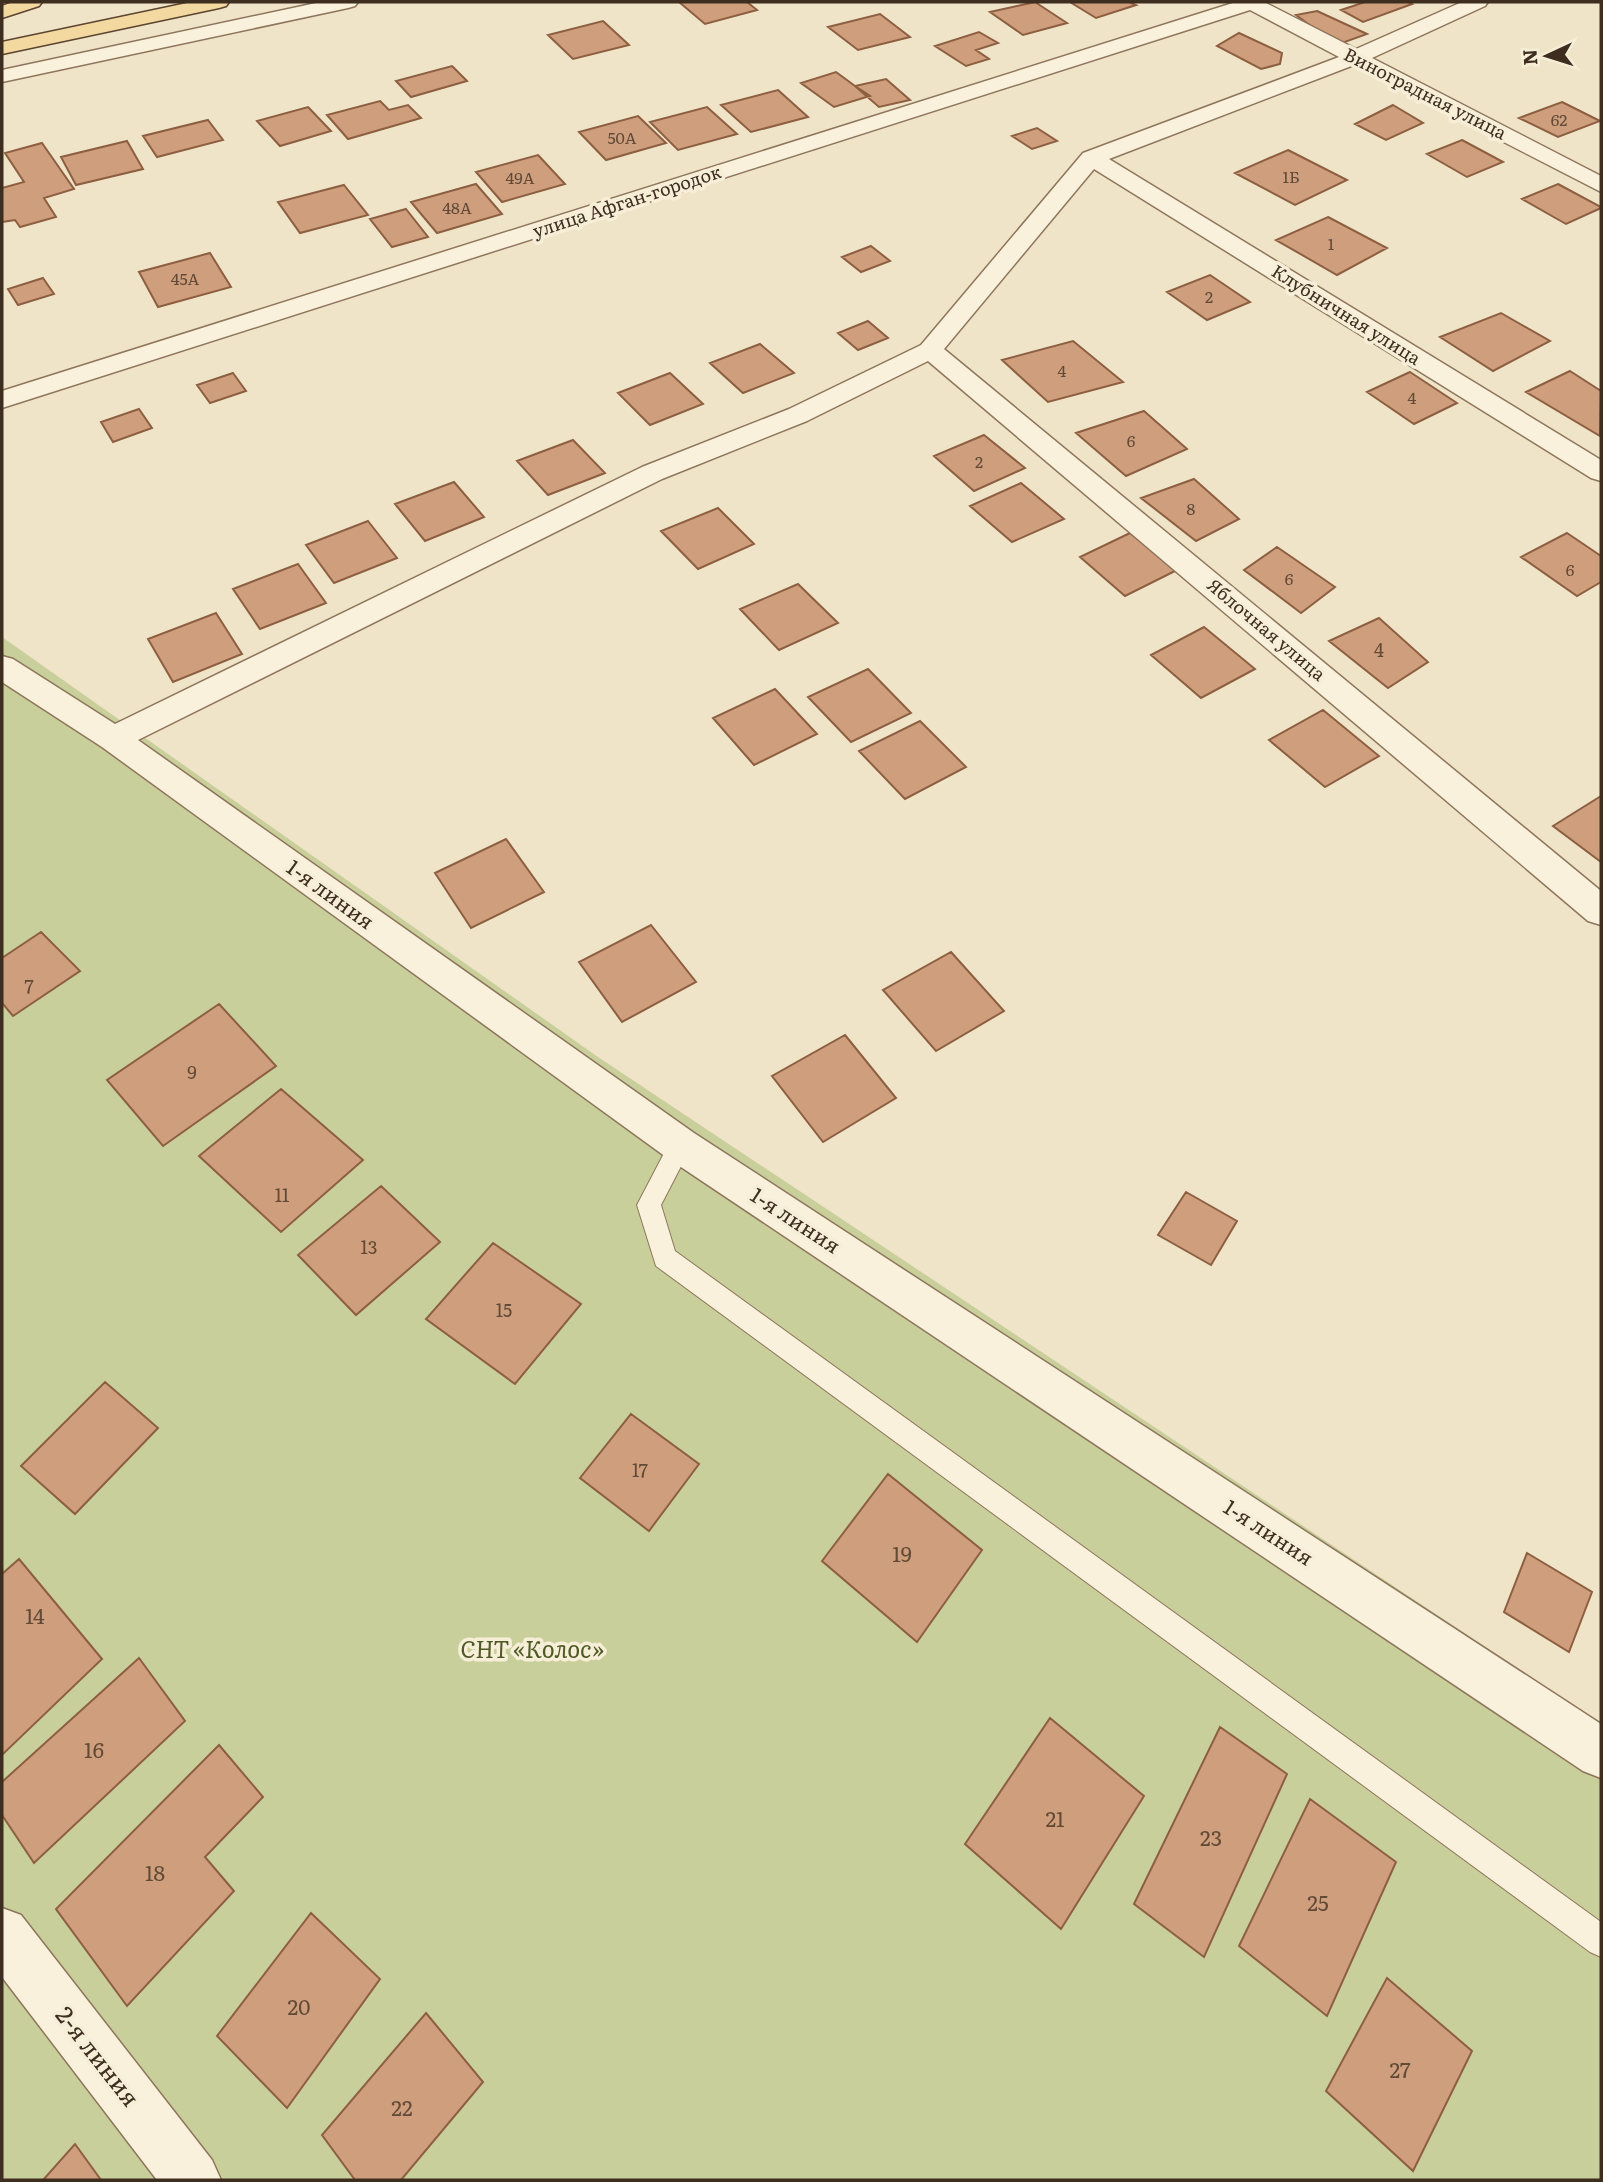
<svg xmlns="http://www.w3.org/2000/svg" width="1603" height="2182" font-family="Literata,serif">
<rect width="100%" height="100%" fill="#f0e4c8"/>
<path fill="#c9cf9b" d="M2 637 598 1057 1601 1724V2180H2Z"/>
<path fill="#cf9f7d" stroke="#8d5f41" stroke-width="2" d="M679 2H747L757 10 705 24Z
M1035 2 1067 23 1023 35 990 12Z
M1070 2H1129L1136 5 1096 18Z
M1365 2H1408L1412 4 1363 22 1341 10Z
M1317 11 1367 34 1342 43 1322 34 1296 15Z
M880 14 910 37 858 50 828 27Z
M603 21 629 45 573 59 548 35Z
M979 32 998 43 976 50 989 59 966 66 935 46Z
M1239 33 1282 53 1280 64 1261 69 1217 46Z
M452 66 467 81 411 97 396 81Z
M836 72 855 86 870 96 834 107 801 83Z
M886 79 910 100 879 107 855 86Z
M778 90 808 117 751 132 721 105Z
M380 101 389 110 408 105 421 118 348 139 327 115Z
M1562 102 1600 121 1558 137 1519 118Z
M1393 105 1423 123 1386 140 1355 124Z
M308 107 331 131 280 146 257 121Z
M707 107 737 134 678 150 650 122Z
M638 116 666 143 606 160 579 132Z
M208 120 223 140 157 157 143 136Z
M1037 128 1057 141 1032 149 1012 136Z
M1462 140 1503 162 1467 177 1427 154Z
M127 141 143 169 76 185 61 157Z
M42 143 74 189 44 198 56 217 20 227 15 220 2 222V188L24 182 5 153Z
M1288 150 1347 180 1295 205 1235 173Z
M538 155 565 184 502 202 476 172Z
M476 184 502 214 437 233 411 202Z
M1558 184 1601 207V208L1566 224 1522 199Z
M344 185 368 215 300 233 278 202Z
M406 209 428 237 392 247 370 219Z
M1328 217 1387 248 1337 275 1276 240Z
M871 246 890 261 861 272 842 257Z
M210 253 231 287 158 307 139 272Z
M1210 275 1250 302 1207 320 1167 292Z
M43 278 54 294 18 305 8 289Z
M1501 313 1550 341 1493 371 1440 337Z
M868 321 888 338 858 350 838 333Z
M1073 341 1123 382 1048 402 1002 360Z
M760 344 794 373 743 393 710 363Z
M1570 371 1601 391 1600 436 1526 392Z
M1410 372 1457 403 1414 424 1367 392Z
M233 373 246 391 210 403 197 385Z
M670 373 703 404 650 425 618 393Z
M139 409 152 428 113 442 101 422Z
M1144 411 1187 449 1126 476 1076 433Z
M984 435 1025 468 974 491 934 456Z
M573 440 605 473 548 495 517 461Z
M1194 479 1239 519 1196 541 1141 498Z
M454 482 484 517 425 541 395 504Z
M1021 483 1064 519 1012 542 970 506Z
M718 508 754 544 698 569 661 531Z
M368 521 397 558 334 583 306 545Z
M1130 533 1177 570 1125 596 1080 557Z
M1567 533 1601 556V582L1577 596 1521 557Z
M1277 547 1335 587 1301 613 1244 570Z
M298 564 326 603 260 629 233 589Z
M798 584 838 623 779 650 740 609Z
M216 613 242 654 173 682 148 639Z
M1379 618 1428 662 1388 688 1329 641Z
M1204 627 1255 669 1201 698 1151 655Z
M868 669 911 713 851 742 808 697Z
M775 689 817 734 754 765 713 718Z
M1323 710 1379 756 1325 787 1269 740Z
M920 721 966 767 905 799 859 751Z
M1601 796V862L1553 826Z
M506 839 544 892 471 928 435 873Z
M651 925 696 982 622 1022 579 962Z
M41 932 80 971 13 1016 2 1003V958Z
M951 952 1004 1011 936 1051 883 990Z
M219 1004 276 1066 163 1146 107 1080Z
M845 1035 896 1098 823 1142 772 1076Z
M281 1089 363 1160 281 1232 199 1156Z
M381 1186 440 1242 356 1315 298 1255Z
M1186 1192 1237 1221 1211 1265 1158 1235Z
M493 1243 581 1304 515 1384 426 1319Z
M105 1382 158 1428 75 1514 21 1466Z
M631 1414 699 1464 649 1531 580 1478Z
M888 1474 982 1550 917 1642 822 1561Z
M1527 1553 1592 1592 1569 1652 1504 1612Z
M19 1559 102 1659 2 1755V1574Z
M139 1658 185 1721 34 1863 2 1815V1782Z
M1050 1718 1144 1796 1061 1929 965 1844Z
M1220 1727 1287 1774 1204 1957 1134 1904Z
M219 1745 263 1797 205 1857 234 1891 127 2006 56 1909Z
M1310 1799 1396 1862 1327 2016 1239 1946Z
M311 1913 380 1979 287 2108 217 2036Z
M1387 1978 1472 2051 1413 2171 1326 2091Z
M426 2013 483 2082 401 2180H355L322 2135Z
M75 2144 101 2180H43Z"/>
<g fill="none" stroke-linecap="round" stroke-linejoin="round">
<g stroke="#8d765c" stroke-width="2">
<path id="lane" d="M680 1135 688 1138 692 1145 661 1205 675 1251 1601 1922V1957L1590 1952 656 1266 637 1205 672 1138Z"/>
</g>
<g stroke="#8d765c" stroke-width="3">
<path id="street" d="M321 2H358L355 6 348 8 2 82V70Z
M1236 2H1264L1356 49 1462 2H1488L1485 6 1372 58 1601 176V192L1354 65 1109 159 1601 460V481L1591 478 1094 169 944 349 1601 891V925L1588 921 928 361 807 421 662 479 138 740 694 1133 1601 1724V1778L1583 1771 666 1157 102 747 2 682V656L13 659 115 724 642 467 789 409 921 345 1083 153 1339 57 1250 10 2 408V391Z
M2 1908 21 1915 212 2160 221 2180H157L2 1977Z"/>
</g>
<g stroke="#5b4430" stroke-width="3">
<path id="primary" d="M13 2H42L39 6 2 18V6Z
M192 2H229L226 6 219 8 2 54V42Z"/>
</g>
<use href="#lane" fill="#faf1dc" fill-rule="evenodd"/>
<use href="#street" fill="#faf1dc" fill-rule="evenodd"/>
<use href="#primary" fill="#f3d9a0" fill-rule="evenodd"/>
</g>
<g text-anchor="middle" stroke-width="7" stroke-linejoin="round" paint-order="stroke">
<g font-size="16" fill="#624a37">
<text x="1559" y="126">62</text>
<text x="622" y="144">50А</text>
<text x="1291" y="183">1Б</text>
<text x="520" y="184">49А</text>
<text x="457" y="214">48А</text>
<text x="1331" y="250">1</text>
<text x="185" y="285">45А</text>
<text x="1209" y="303">2</text>
<text x="1062" y="377">4</text>
<text x="1412" y="404">4</text>
<text x="1131" y="447">6</text>
<text x="979" y="468">2</text>
<text x="1191" y="515">8</text>
<text x="1570" y="576">6</text>
<text x="1289" y="585">6</text>
</g>
<g font-size="18" fill="#3d2e20" stroke="#f7eed8">
<text transform="translate(1425 94) rotate(27)" y="6">Виноградная улица</text>
<text transform="translate(627 202) rotate(-18)" y="6">улица Афган-городок</text>
<text transform="translate(1346 315) rotate(32)" y="6">Клубничная улица</text>
<text transform="translate(1266 630) rotate(40)" y="6">Яблочная улица</text>
</g>
<g font-size="18" fill="#624a37">
<text x="1379" y="657">4</text>
<text x="29" y="993">7</text>
<text x="192" y="1079">9</text>
<text x="282" y="1202">11</text>
<text x="369" y="1254">13</text>
<text x="504" y="1317">15</text>
<text x="640" y="1477">17</text>
</g>
<g font-size="21" fill="#3d2e20" stroke="#f7eed8">
<text transform="translate(330 895) rotate(36)" y="7">1-я линия</text>
<text transform="translate(795 1221) rotate(33)" y="7">1-я линия</text>
<text transform="translate(1268 1533) rotate(33)" y="7">1-я линия</text>
</g>
<g font-size="21" fill="#624a37">
<text x="902" y="1562">19</text>
<text x="35" y="1624">14</text>
<text x="94" y="1758">16</text>
<text x="1055" y="1827">21</text>
<text x="1211" y="1846">23</text>
<text x="155" y="1881">18</text>
<text x="1318" y="1911">25</text>
<text x="299" y="2015">20</text>
<text x="1400" y="2078">27</text>
<text x="402" y="2116">22</text>
</g>
<g font-size="24" font-style="italic" fill="#4d5a26" stroke="#f7eed8">
<text x="532" y="1658">СНТ «Колос»</text>
</g>
<g font-size="24" fill="#3d2e20" stroke="#f7eed8">
<text transform="translate(97 2057) rotate(52)" y="8">2-я линия</text>
</g>
</g>
<rect width="1603" height="2182" fill="none" stroke="#3d2e20" stroke-width="7"/>
<g transform="translate(1547 56) rotate(266)" stroke="#f7eed8" stroke-width="5" paint-order="stroke">
<path d="M0-5L12 26L0 18L-12 26Z" fill="#3d2e20"/>
<text y="-10" font-size="19" font-weight="bold" text-anchor="middle" fill="#3d2e20">N</text>
</g>
</svg>
